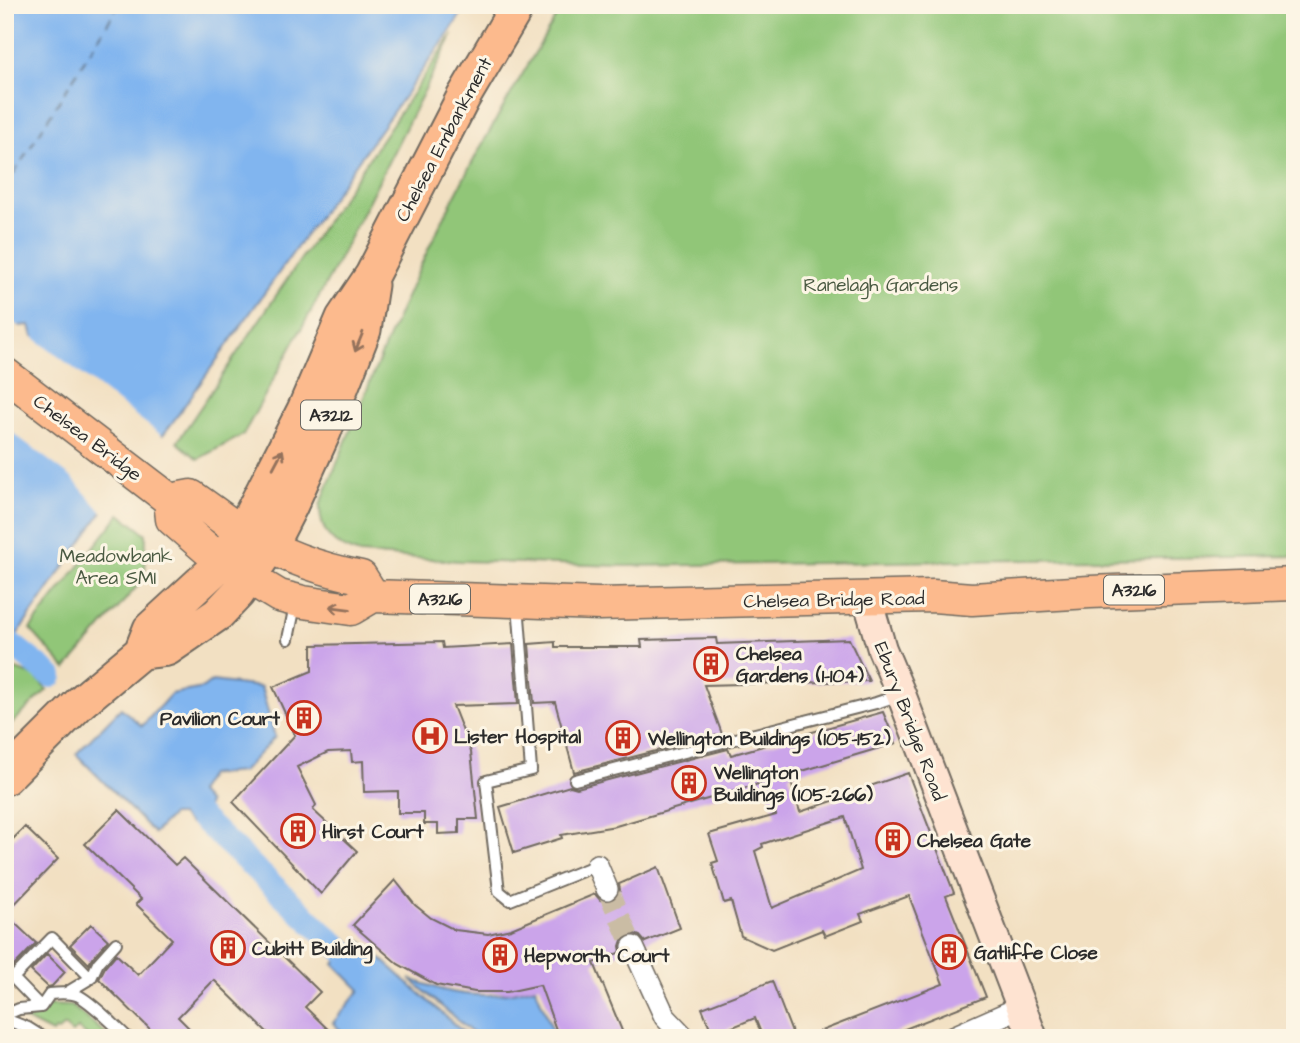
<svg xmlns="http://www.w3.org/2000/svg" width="1300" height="1043" font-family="'Architects Daughter',sans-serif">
<rect width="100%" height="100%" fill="#fcf5e5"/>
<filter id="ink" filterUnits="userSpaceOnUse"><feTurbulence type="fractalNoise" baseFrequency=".0143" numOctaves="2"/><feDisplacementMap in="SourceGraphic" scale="14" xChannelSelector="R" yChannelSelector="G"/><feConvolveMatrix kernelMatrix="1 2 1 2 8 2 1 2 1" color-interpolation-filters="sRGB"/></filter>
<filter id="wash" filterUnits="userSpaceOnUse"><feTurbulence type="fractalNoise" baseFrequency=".00686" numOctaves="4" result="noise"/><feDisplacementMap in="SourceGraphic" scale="28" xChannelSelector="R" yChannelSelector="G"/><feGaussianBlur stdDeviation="1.57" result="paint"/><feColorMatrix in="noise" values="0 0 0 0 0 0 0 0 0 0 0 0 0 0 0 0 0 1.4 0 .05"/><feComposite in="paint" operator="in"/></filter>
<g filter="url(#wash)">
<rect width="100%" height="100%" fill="#f2e0c2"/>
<path fill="#91c678" stroke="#5e7852" stroke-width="2" d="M563 5H1295V556L624 566 460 561 360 554C334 547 319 533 320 505 360 407 398 308 446 213 481 142 523 74 563 5Z
M453 34 333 271 243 435 198 459 177 442Z
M120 514 146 534 145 577 66 669 30 629Z
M5 668 16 669 35 676 47 690 5 730Z
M49 1005 72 1006 111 1038H90L78 1029 72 1033 64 1026 58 1031 55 1030 52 1033 24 1019Z"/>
<path fill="#81b5ef" stroke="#56708d" stroke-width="2" d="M5 5H467L449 33 170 426 102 512 5 652V374L33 337 30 325 19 326 5 343Z
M212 681 261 687 275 737 242 772 209 775 198 792 208 803 204 818 190 824 180 815H172L154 833 76 754 121 708 142 726 171 694 203 688Z
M360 940 470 1038H348L333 1023 360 990 334 964Z
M410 979C425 984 442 991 458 993 484 998 510 993 535 987L556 1038H478Z"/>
<path fill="#f2e0c2" d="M5 316 22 329 5 346Z
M29 334 165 438 106 512H102L71 477 5 427V368L30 337Z"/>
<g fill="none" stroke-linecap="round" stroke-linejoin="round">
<path stroke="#81b5ef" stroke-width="24" d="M5 639 51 676
M178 796 323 933 346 953"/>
<path stroke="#455466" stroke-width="2" stroke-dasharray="9 7" stroke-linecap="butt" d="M5 188 119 5"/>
</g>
<g id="blocks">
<path fill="#cba4ea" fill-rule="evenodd" d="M716 638 717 644 849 639 869 681 704 685 722 734 574 772 555 702 534 703 529 644 555 642V647H642L641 640Z
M442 642 443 648 513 644 518 704 453 706 471 752 478 819H459V833L438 834V824H424V813H398V791L364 792 363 761 352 762 351 751 328 752 297 767 316 805 313 810 357 851 321 894 233 802 295 735 273 687 312 671V645Z
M883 712 896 743 789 775 800 812 839 799 838 797 908 773 954 893 946 896 986 997 882 1038H808V1036L943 984 909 896 860 914 863 921 825 936 822 930 772 950 741 936 731 901 724 903 712 863 718 861 709 834 776 815 765 782 616 826 561 835 562 838 514 853 500 807 570 786 577 788 728 749 731 755ZM845 817 861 870 772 908 755 851 763 847 762 844Z
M119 810 175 865 183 858 320 992 305 1007 337 1038H273L214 980 178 1017 199 1038H159L99 979 105 967 116 954 138 975 172 939 136 904 141 899 85 844Z
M25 827 58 859 5 914 36 943 7 973 5 980V847Z
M658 867 680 928 645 942 640 936 635 934 628 935 622 940 620 946 621 952 594 963 625 1038H559L540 985 507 992H475L436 985 398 964 353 925 395 880 415 905 431 918 455 930 488 934 511 929 595 894 600 900 605 902 611 901 618 896 620 890 619 884Z
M91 924 108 940 92 958 89 964 70 945Z
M47 954 65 972 52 986 48 987 31 971Z
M772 981 794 1038H763L755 1018 713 1035 702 1008Z"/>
</g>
</g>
<g filter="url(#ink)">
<use href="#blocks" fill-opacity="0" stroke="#716a60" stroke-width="2"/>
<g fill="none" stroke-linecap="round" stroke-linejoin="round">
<path stroke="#cabca4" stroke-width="21" stroke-dasharray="21 10" stroke-linecap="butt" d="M607 889 633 947"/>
<g stroke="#716a60" stroke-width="14">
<path id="service" d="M518 604 531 770 486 781 499 891 510 900 597 865
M288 639 293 615 301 605
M575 780 876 703 900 695
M66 993 91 978 98 963 116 943
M41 1007 13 978 52 938 91 978
M5 1015 19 1009 41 1007 50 994C59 993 70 992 79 996 94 1004 115 1026 128 1038
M5 1019 28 1028 44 1038"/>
</g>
<g stroke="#716a60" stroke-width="24">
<path id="minor" d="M597 865 607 889
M633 947 665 1017 685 1038
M951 1038 1021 1007"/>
</g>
<g stroke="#716a60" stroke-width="32">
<path id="secondary" d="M867 598 882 649 901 694 1033 1038"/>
</g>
<g stroke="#716a60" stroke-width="35">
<path id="primary" d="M5 374 170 500 172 519 221 561 279 596 303 602 351 609 373 596 599 604 933 596 972 599 1090 592 1295 584
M170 500 191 496C209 508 226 522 244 533 280 555 319 569 361 577L373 596"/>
</g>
<g stroke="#716a60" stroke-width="37">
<path id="trunk" d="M141 652 167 649 218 614 238 593 269 548 290 507 324 432 364 330 371 285
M5 778 81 702 141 652 150 629 212 572 242 532 304 410 343 318 372 275 463 98 518 5"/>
</g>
<use href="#service" stroke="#fff" stroke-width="10"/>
<use href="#minor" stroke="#fff" stroke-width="21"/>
<use href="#secondary" stroke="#fee3d1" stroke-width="28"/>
<use href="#primary" stroke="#fcba8d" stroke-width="32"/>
<use href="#trunk" stroke="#fcba8d" stroke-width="33"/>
</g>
<defs><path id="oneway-shaft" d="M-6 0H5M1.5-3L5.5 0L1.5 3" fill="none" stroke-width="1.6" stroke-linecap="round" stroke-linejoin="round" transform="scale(1.75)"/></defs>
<g stroke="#94725c">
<use href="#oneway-shaft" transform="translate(359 342) rotate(112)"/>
<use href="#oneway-shaft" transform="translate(278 459) rotate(-62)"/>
<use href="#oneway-shaft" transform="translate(340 608) rotate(-173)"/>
</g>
</g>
<defs>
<g id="building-ring" transform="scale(1.75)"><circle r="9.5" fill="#fcf5e5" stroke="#c8321e" stroke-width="1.5"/><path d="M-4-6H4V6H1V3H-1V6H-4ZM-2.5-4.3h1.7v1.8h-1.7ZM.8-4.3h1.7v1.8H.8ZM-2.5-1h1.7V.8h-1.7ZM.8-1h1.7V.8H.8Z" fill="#c8321e"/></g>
<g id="hospital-ring" transform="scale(1.75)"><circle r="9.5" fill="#fcf5e5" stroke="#c8321e" stroke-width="1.5"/><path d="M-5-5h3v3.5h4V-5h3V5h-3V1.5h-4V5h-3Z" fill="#c8321e"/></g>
</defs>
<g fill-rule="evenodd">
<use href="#building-ring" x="711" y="664"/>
<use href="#building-ring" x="304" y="718"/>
<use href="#hospital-ring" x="430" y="736"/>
<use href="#building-ring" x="623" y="738"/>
<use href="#building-ring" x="689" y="783"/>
<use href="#building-ring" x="298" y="831"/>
<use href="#building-ring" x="893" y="840"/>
<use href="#building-ring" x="228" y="948"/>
<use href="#building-ring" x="949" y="952"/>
<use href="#building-ring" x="500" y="955"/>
</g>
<g text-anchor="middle" stroke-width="6" stroke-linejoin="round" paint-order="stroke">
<g fill="#fcf5e5" stroke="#6a6863" stroke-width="2">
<rect x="301" y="400.5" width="60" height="29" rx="5"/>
<rect x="1104" y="575.5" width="60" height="29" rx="5"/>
<rect x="410" y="584.5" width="60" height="29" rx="5"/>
</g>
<g font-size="18" font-weight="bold" fill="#2b2b2b">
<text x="331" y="421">A3212</text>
<text x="1134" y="596">A3216</text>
<text x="440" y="605">A3216</text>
</g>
<g font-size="19" fill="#2b2b2b" stroke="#fcf5e5">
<text transform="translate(443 139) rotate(-62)" y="7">Chelsea Embankment</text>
<text transform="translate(88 437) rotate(37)" y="7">Chelsea Bridge</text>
<text transform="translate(834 599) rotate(-1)" y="7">Chelsea Bridge Road</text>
<text transform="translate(911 721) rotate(69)" y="7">Ebury Bridge Road</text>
</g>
<g font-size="19" fill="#4a5a42" stroke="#fcf5e5">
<text x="881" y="291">Ranelagh Gardens</text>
<text x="116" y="562">Meadowbank<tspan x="116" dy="22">Area SMI</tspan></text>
</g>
<g font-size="19" font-weight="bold" fill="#2b2b2b" stroke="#fcf5e5" text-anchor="start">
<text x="736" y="660">Chelsea<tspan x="736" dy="22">Gardens (1-104)</tspan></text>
<text x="280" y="725" text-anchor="end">Pavilion Court</text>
<text x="454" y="743">Lister Hospital</text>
<text x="648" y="745">Wellington Buildings (105-152)</text>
<text x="714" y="779">Wellington<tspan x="714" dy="22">Buildings (105-266)</tspan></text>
<text x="322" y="838">Hirst Court</text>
<text x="917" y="847">Chelsea Gate</text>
<text x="252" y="955">Cubitt Building</text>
<text x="974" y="959">Gatliffe Close</text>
<text x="524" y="962">Hepworth Court</text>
</g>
</g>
<rect width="1300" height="1043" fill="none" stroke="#fcf5e5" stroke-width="28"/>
</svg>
